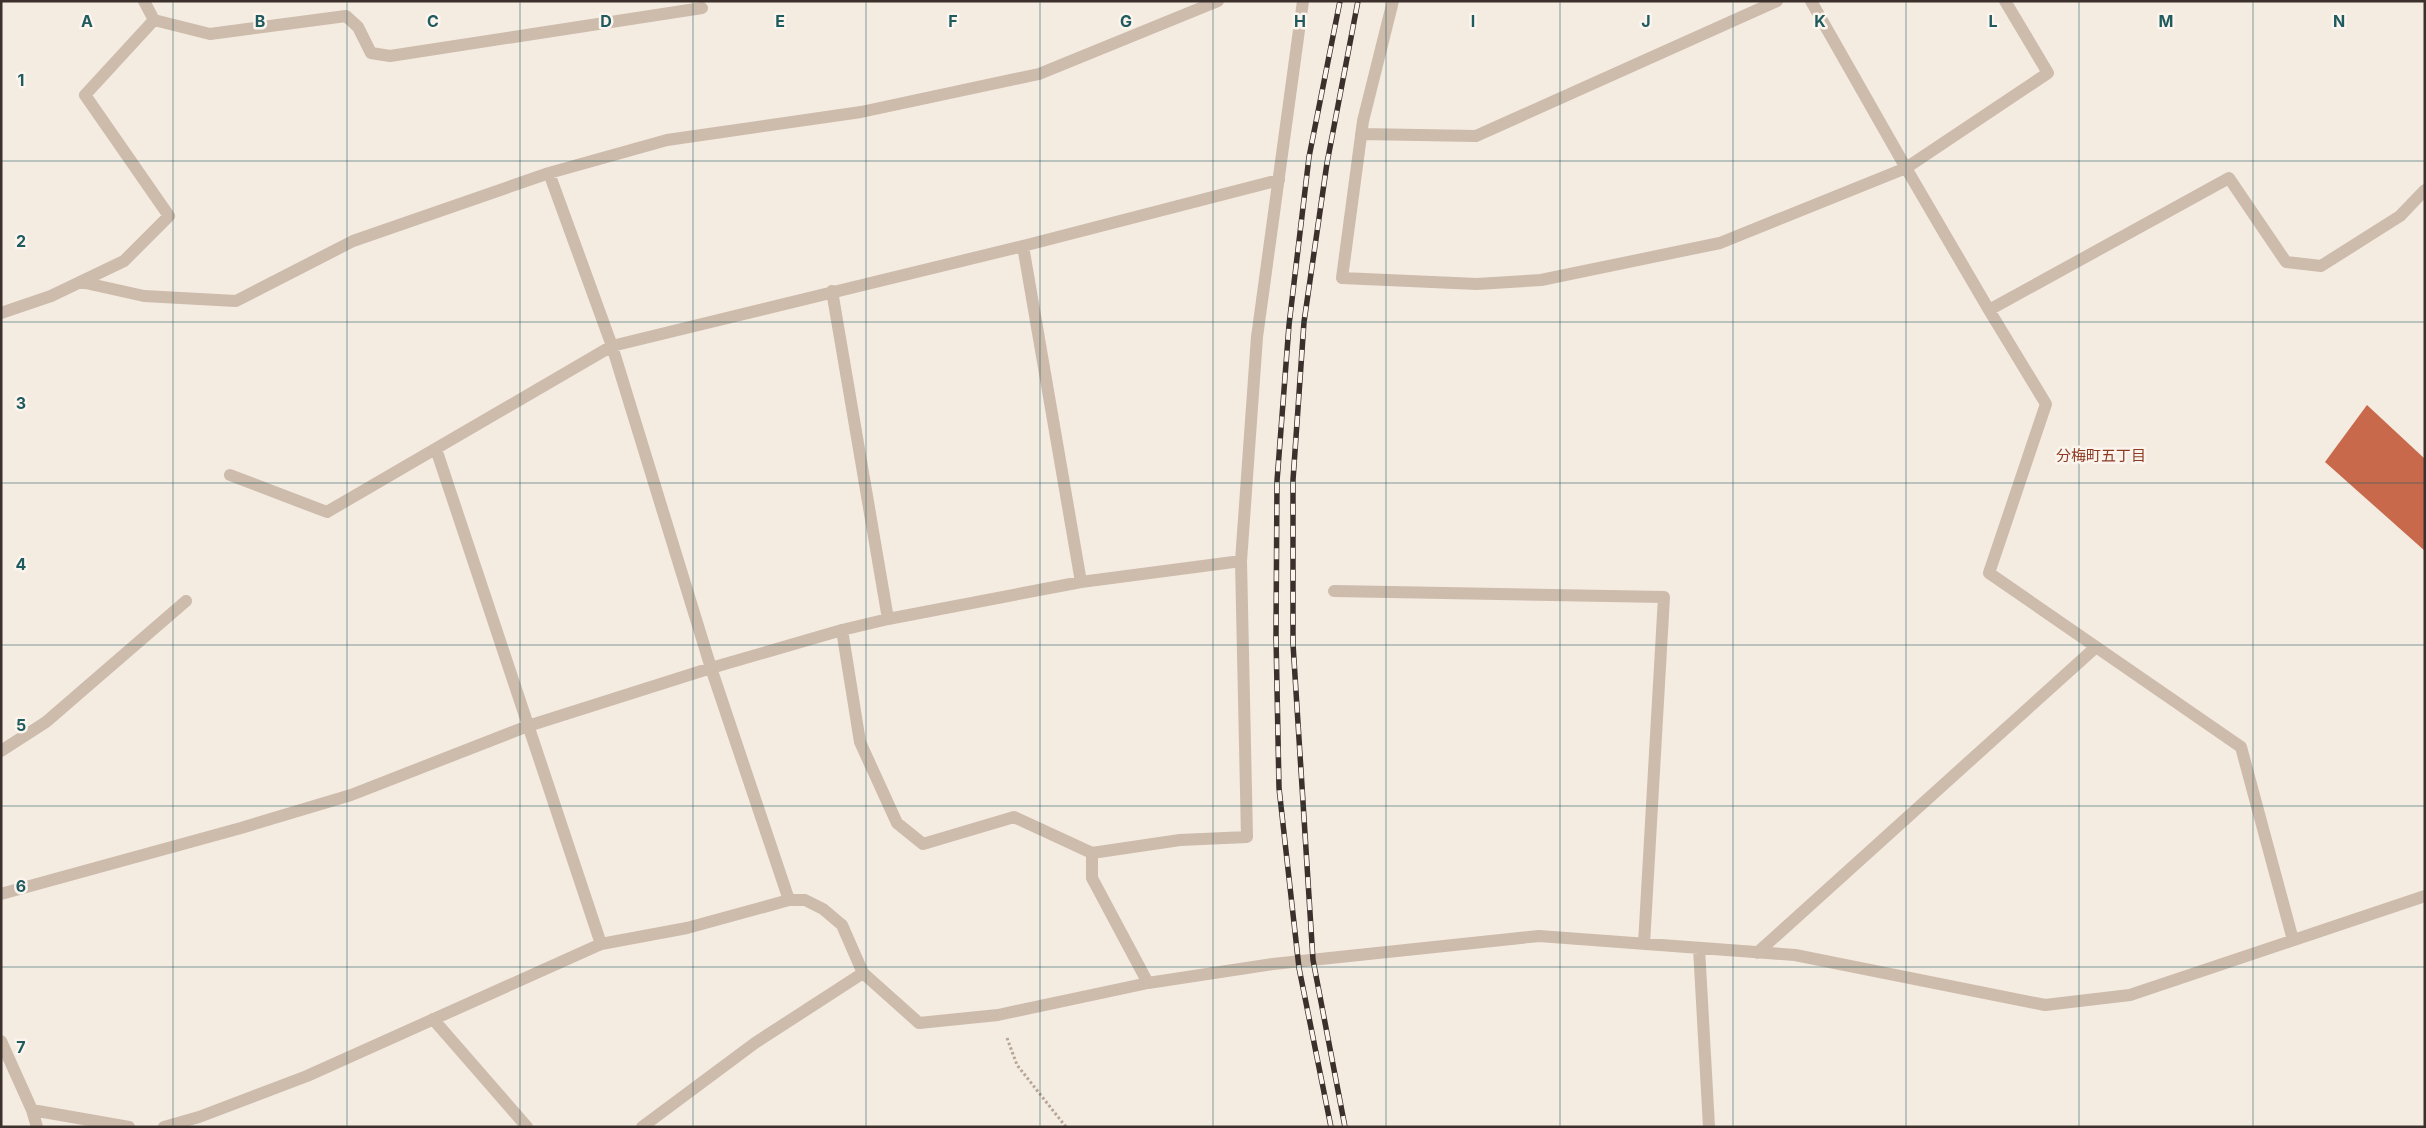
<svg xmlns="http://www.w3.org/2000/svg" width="2426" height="1128" font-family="Inter,'Noto Sans JP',sans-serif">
<rect width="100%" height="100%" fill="#f4ebe1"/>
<path fill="#c8694b" d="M2367 405 2425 459V551L2325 462Z"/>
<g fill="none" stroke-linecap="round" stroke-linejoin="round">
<path stroke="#b9a596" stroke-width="3" stroke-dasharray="2.5 2.5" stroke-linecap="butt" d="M1007 1038 1017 1065 1066 1127"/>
<path stroke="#cdbbac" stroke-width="12" d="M1906 168 2048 73 2005 1
M1 751 46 722 186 601
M1092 853V878L1148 983"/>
<path stroke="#cdbbac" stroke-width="12" d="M1393 1 1363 121 1342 278 1477 284 1541 280 1720 243 1906 168 1811 1
M154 20 210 34 346 16 358 27 371 53 390 56 702 8
M1361 134 1476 136 1777 1
M1906 168 1989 310 2229 178 2286 262 2321 266 2400 216 2425 190
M549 173 612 346 711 668 789 900
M1023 246 1081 582
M81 282 144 296 236 301 353 241 549 173 667 140 861 112 1039 74 1218 1
M832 291 888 619
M1989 310 2046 404 1989 573 2241 747 2293 940
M1 313 51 296 124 261 169 216 85 95 154 20 144 1
M436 449 601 944
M230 475 327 512 612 346 1023 246 1279 180
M1334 591 1664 597 1644 944
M842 630 860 742 897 823 923 844 1014 817 1092 853 1180 840 1247 837 1241 561 1257 337 1303 1
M1 894 241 828 351 795 528 726 711 668 842 630 888 619 1081 582 1241 561
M1699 948 1709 1127
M1757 953 2096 647
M433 1019 527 1127
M1 1041 32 1110 37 1127
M32 1110 129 1127
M164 1127 199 1117 307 1076 601 944 687 928 789 900H805L823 909 842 925 863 973 919 1023 998 1015 1148 983 1273 964 1539 936 1795 955 2045 1005 2130 995 2425 896
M642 1127 755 1043 863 973"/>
<g stroke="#3b302b" stroke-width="5.5">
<path id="rail" d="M1331 1127 1299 968 1279 788 1276 637 1277 481 1289 325 1309 157 1340 1
M1345 1127 1313 960 1293 644V480L1304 322 1327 163 1358 1"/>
</g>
<use href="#rail" stroke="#fbf5ee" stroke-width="4" stroke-dasharray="11" stroke-linecap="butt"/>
</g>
<path fill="none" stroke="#1f5a5e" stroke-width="1" stroke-opacity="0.55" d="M173 1V1127M347 1V1127M520 1V1127M693 1V1127M866 1V1127M1040 1V1127M1213 1V1127M1386 1V1127M1560 1V1127M1733 1V1127M1906 1V1127M2079 1V1127M2253 1V1127M1 161H2425M1 322H2425M1 483H2425M1 645H2425M1 806H2425M1 967H2425"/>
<g text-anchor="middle" stroke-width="5" stroke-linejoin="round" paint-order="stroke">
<g font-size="15" fill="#8c3b22" stroke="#fbf5ee">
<text x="2101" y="461">分梅町五丁目</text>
</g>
</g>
<g font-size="16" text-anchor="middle" font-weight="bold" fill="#1f5a5e" stroke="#fbf5ee" stroke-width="5" stroke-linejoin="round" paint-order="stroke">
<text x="87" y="27">A</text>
<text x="260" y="27">B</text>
<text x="433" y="27">C</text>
<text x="606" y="27">D</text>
<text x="780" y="27">E</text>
<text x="953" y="27">F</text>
<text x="1126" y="27">G</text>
<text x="1300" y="27">H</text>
<text x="1473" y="27">I</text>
<text x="1646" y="27">J</text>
<text x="1820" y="27">K</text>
<text x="1993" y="27">L</text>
<text x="2166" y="27">M</text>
<text x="2339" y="27">N</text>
<text x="21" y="86">1</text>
<text x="21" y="247">2</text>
<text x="21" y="409">3</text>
<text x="21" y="570">4</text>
<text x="21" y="731">5</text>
<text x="21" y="892">6</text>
<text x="21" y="1053">7</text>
</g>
<rect width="2426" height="1128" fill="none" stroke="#3b302b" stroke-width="5"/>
</svg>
